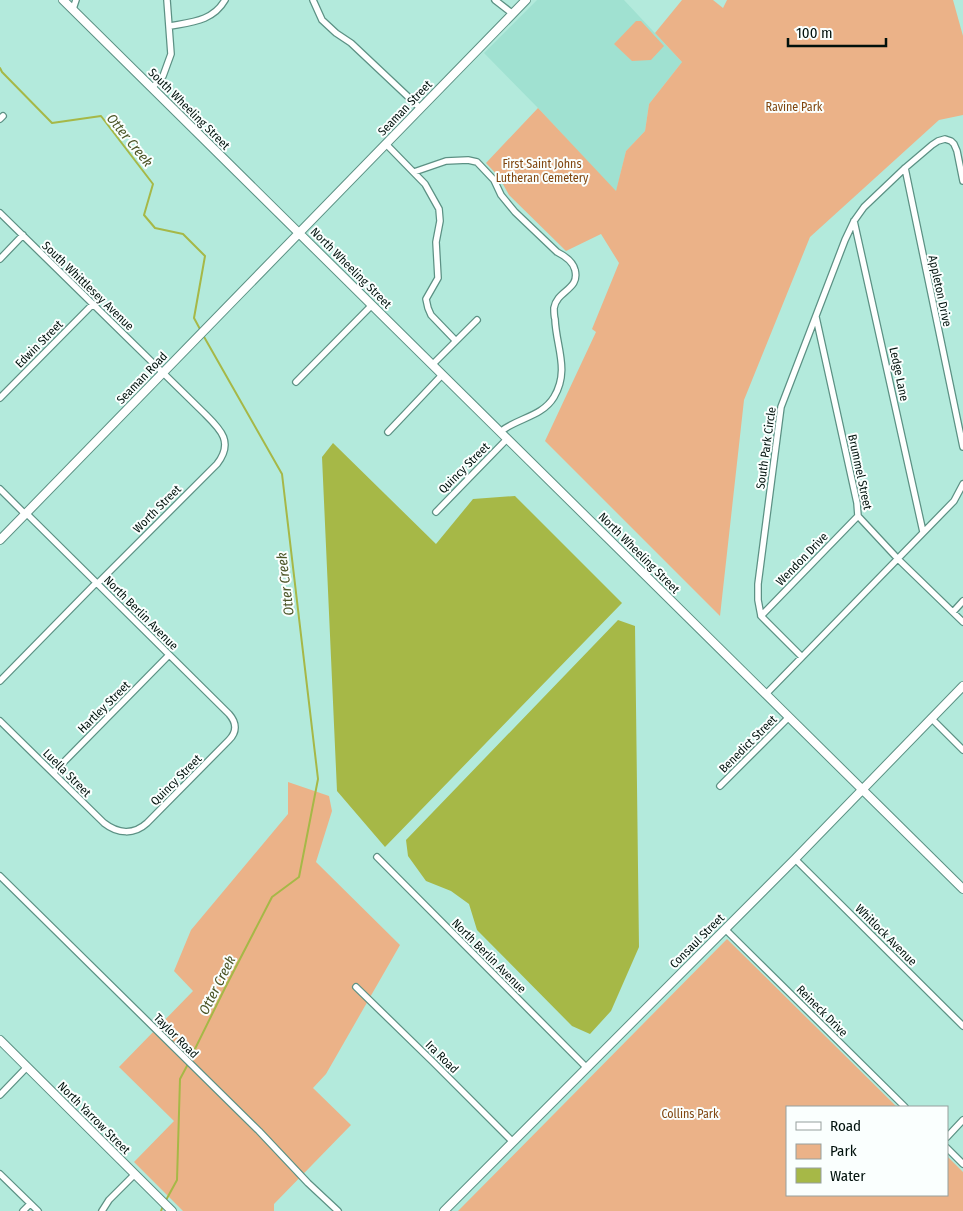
<svg xmlns="http://www.w3.org/2000/svg" width="963" height="1211" font-family="'Fira Sans Condensed',sans-serif">
<rect width="100%" height="100%" fill="#b3eadc"/>
<path fill="#a0e1d1" d="M537 0H624L682 62 649 104 645 131 626 151 616 192 538 108 484 53Z"/>
<path fill="#ebb288" d="M682 0H713L723 8 727 0H953L963 36V115L939 120 810 237 744 400 720 616 545 441 596 332 592 329 619 263 601 234 566 251 509 195 499 177 486 163 538 108 616 191 626 151 645 131 649 104 682 62 655 33Z
M636 21H641L664 46 651 60 632 61 614 44Z
M288 782 329 796 332 811 316 862 400 945 326 1074 313 1088 351 1125 274 1204V1211H183L134 1162 174 1121 119 1067 193 991 174 971 191 930 288 814Z
M727 939 897 1107H787V1195H947V1156L963 1172V1211H458Z"/>
<path fill="#a6b847" d="M333 443 436 544 473 499 515 496 622 603 385 847 337 791 322 457Z
M618 620 635 626 639 947 611 1011 590 1034 572 1026 477 930 469 904 451 891 426 881 408 856 406 840Z"/>
<g fill="none" stroke-linecap="round" stroke-linejoin="round">
<path stroke="#a6b847" stroke-width="2" d="M0 68 2 72 52 123 101 116 153 184 144 215 155 228 183 234 205 256 194 318 201 331
M190 1059 225 988 272 897 299 877 318 779 282 474 203 335
M165 1202 177 1180 180 1079 188 1064
M161 1211 163 1206"/>
<g stroke="#5c9184" stroke-width="8">
<path id="street" d="M313 0 322 20 336 33 351 43 420 108
M495 0 513 14
M73 9 76 0
M169 25 170 26C192 22 213 21 225 0
M152 88 163 76 171 54 167 0
M0 119 3 116
M386 144 425 184 439 209 440 221 436 242 438 278 426 299 428 308 431 315 455 340
M905 168 963 447
M414 172 446 161 468 160 477 162 494 180 501 195 515 212 557 252C565 256 573 261 575 270 580 290 557 290 554 308 554 311 554 316 555 319 556 347 570 370 554 397 542 417 517 418 500 432
M0 213 203 412C219 428 235 441 217 464L97 584
M854 221 923 532
M0 259 23 235
M816 317 857 503 858 516 898 559 963 622
M432 365 477 320
M296 382 372 305
M0 398 93 304
M388 432 442 375
M0 489 25 514
M436 512 507 439
M953 612 963 601
M761 616 858 516
M802 657 761 616 758 600V584L781 407 845 240 854 221 864 207 905 168 932 145 938 141 945 139 951 141 954 144 957 151 963 181
M0 681 96 583
M766 694 954 501 963 484
M931 718 963 750
M0 721 104 823C118 834 134 835 147 823L229 740C237 732 237 723 229 714L26 513
M53 773 169 655
M720 786 789 717
M377 857 587 1068
M795 859 963 1026
M0 876 259 1131 308 1183 338 1211
M725 929 905 1107
M356 987 433 1062 513 1142
M0 1095 27 1067
M947 1137 963 1120
M947 1148 963 1164
M0 1174 38 1211
M23 1211 30 1204
M102 1211 109 1200 135 1174"/>
</g>
<g stroke="#5c9184" stroke-width="10">
<path id="secondary" d="M63 0 963 889
M0 540 526 0
M0 1040 172 1211
M444 1211 795 859 963 686"/>
</g>
<use href="#street" stroke="#fff" stroke-width="5.5"/>
<use href="#secondary" stroke="#fff" stroke-width="8"/>
</g>
<g text-anchor="middle" stroke-width="4" stroke-linejoin="round" paint-order="stroke">
<g font-size="12" fill="#80460f" stroke="#fafffe">
<text x="794" y="111">Ravine Park</text>
<text x="542" y="168">First Saint Johns<tspan x="542" dy="14">Lutheran Cemetery</tspan></text>
<text x="690" y="1118">Collins Park</text>
</g>
<g font-size="12" fill="#00110c" stroke="#fafffe">
<text transform="translate(405 108) rotate(-46)" y="4">Seaman Street</text>
<text transform="translate(189 109) rotate(45)" y="4">South Wheeling Street</text>
<text transform="translate(351 268) rotate(45)" y="4">North Wheeling Street</text>
<text transform="translate(88 286) rotate(44)" y="4">South Whittlesey Avenue</text>
<text transform="translate(940 291) rotate(78)" y="4">Appleton Drive</text>
<text transform="translate(39 344) rotate(-45)" y="4">Edwin Street</text>
<text transform="translate(899 374) rotate(78)" y="4">Ledge Lane</text>
<text transform="translate(142 378) rotate(-46)" y="4">Seaman Road</text>
<text transform="translate(766 448) rotate(-82)" y="4">South Park Circle</text>
<text transform="translate(464 468) rotate(-45)" y="4">Quincy Street</text>
<text transform="translate(860 472) rotate(78)" y="4">Brummel Street</text>
<text transform="translate(157 509) rotate(-45)" y="4">Worth Street</text>
<text transform="translate(639 553) rotate(45)" y="4">North Wheeling Street</text>
<text transform="translate(802 559) rotate(-46)" y="4">Wendon Drive</text>
<text transform="translate(141 613) rotate(45)" y="4">North Berlin Avenue</text>
<text transform="translate(104 707) rotate(-45)" y="4">Hartley Street</text>
<text transform="translate(748 744) rotate(-45)" y="4">Benedict Street</text>
<text transform="translate(67 773) rotate(45)" y="4">Luella Street</text>
<text transform="translate(176 780) rotate(-45)" y="4">Quincy Street</text>
<text transform="translate(886 935) rotate(45)" y="4">Whitlock Avenue</text>
<text transform="translate(697 941) rotate(-45)" y="4">Consaul Street</text>
<text transform="translate(489 956) rotate(45)" y="4">North Berlin Avenue</text>
<text transform="translate(822 1011) rotate(45)" y="4">Reineck Drive</text>
<text transform="translate(176 1036) rotate(45)" y="4">Taylor Road</text>
<text transform="translate(442 1057) rotate(45)" y="4">Ira Road</text>
<text transform="translate(94 1118) rotate(45)" y="4">North Yarrow Street</text>
</g>
<g font-size="14" font-style="italic" fill="#4c5527" stroke="#fafffe">
<text transform="translate(130 140) rotate(51)" y="5">Otter Creek</text>
<text transform="translate(285 584) rotate(-97)" y="5">Otter Creek</text>
<text transform="translate(217 985) rotate(-63)" y="5">Otter Creek</text>
</g>
</g>
<rect x="786" y="1106" width="162" height="90" fill="#fafffe" stroke="#96a09d"/>
<rect x="796" y="1122" width="25" height="8" fill="#ffffff" stroke="#96a09d"/>
<text x="830" y="1131" font-size="15" fill="#00110c">Road</text>
<rect x="796" y="1144" width="25" height="15" fill="#ebb288" stroke="#96a09d"/>
<text x="830" y="1156" font-size="15" fill="#00110c">Park</text>
<rect x="796" y="1168" width="25" height="15" fill="#a6b847" stroke="#96a09d"/>
<text x="830" y="1181" font-size="15" fill="#00110c">Water</text>
<path d="M788 38v8h98v-8" fill="none" stroke="#00110c" stroke-width="2.5"/>
<text x="796" y="38" font-size="15" fill="#00110c" stroke="#fafffe" stroke-width="4" paint-order="stroke">100 m</text>
</svg>
